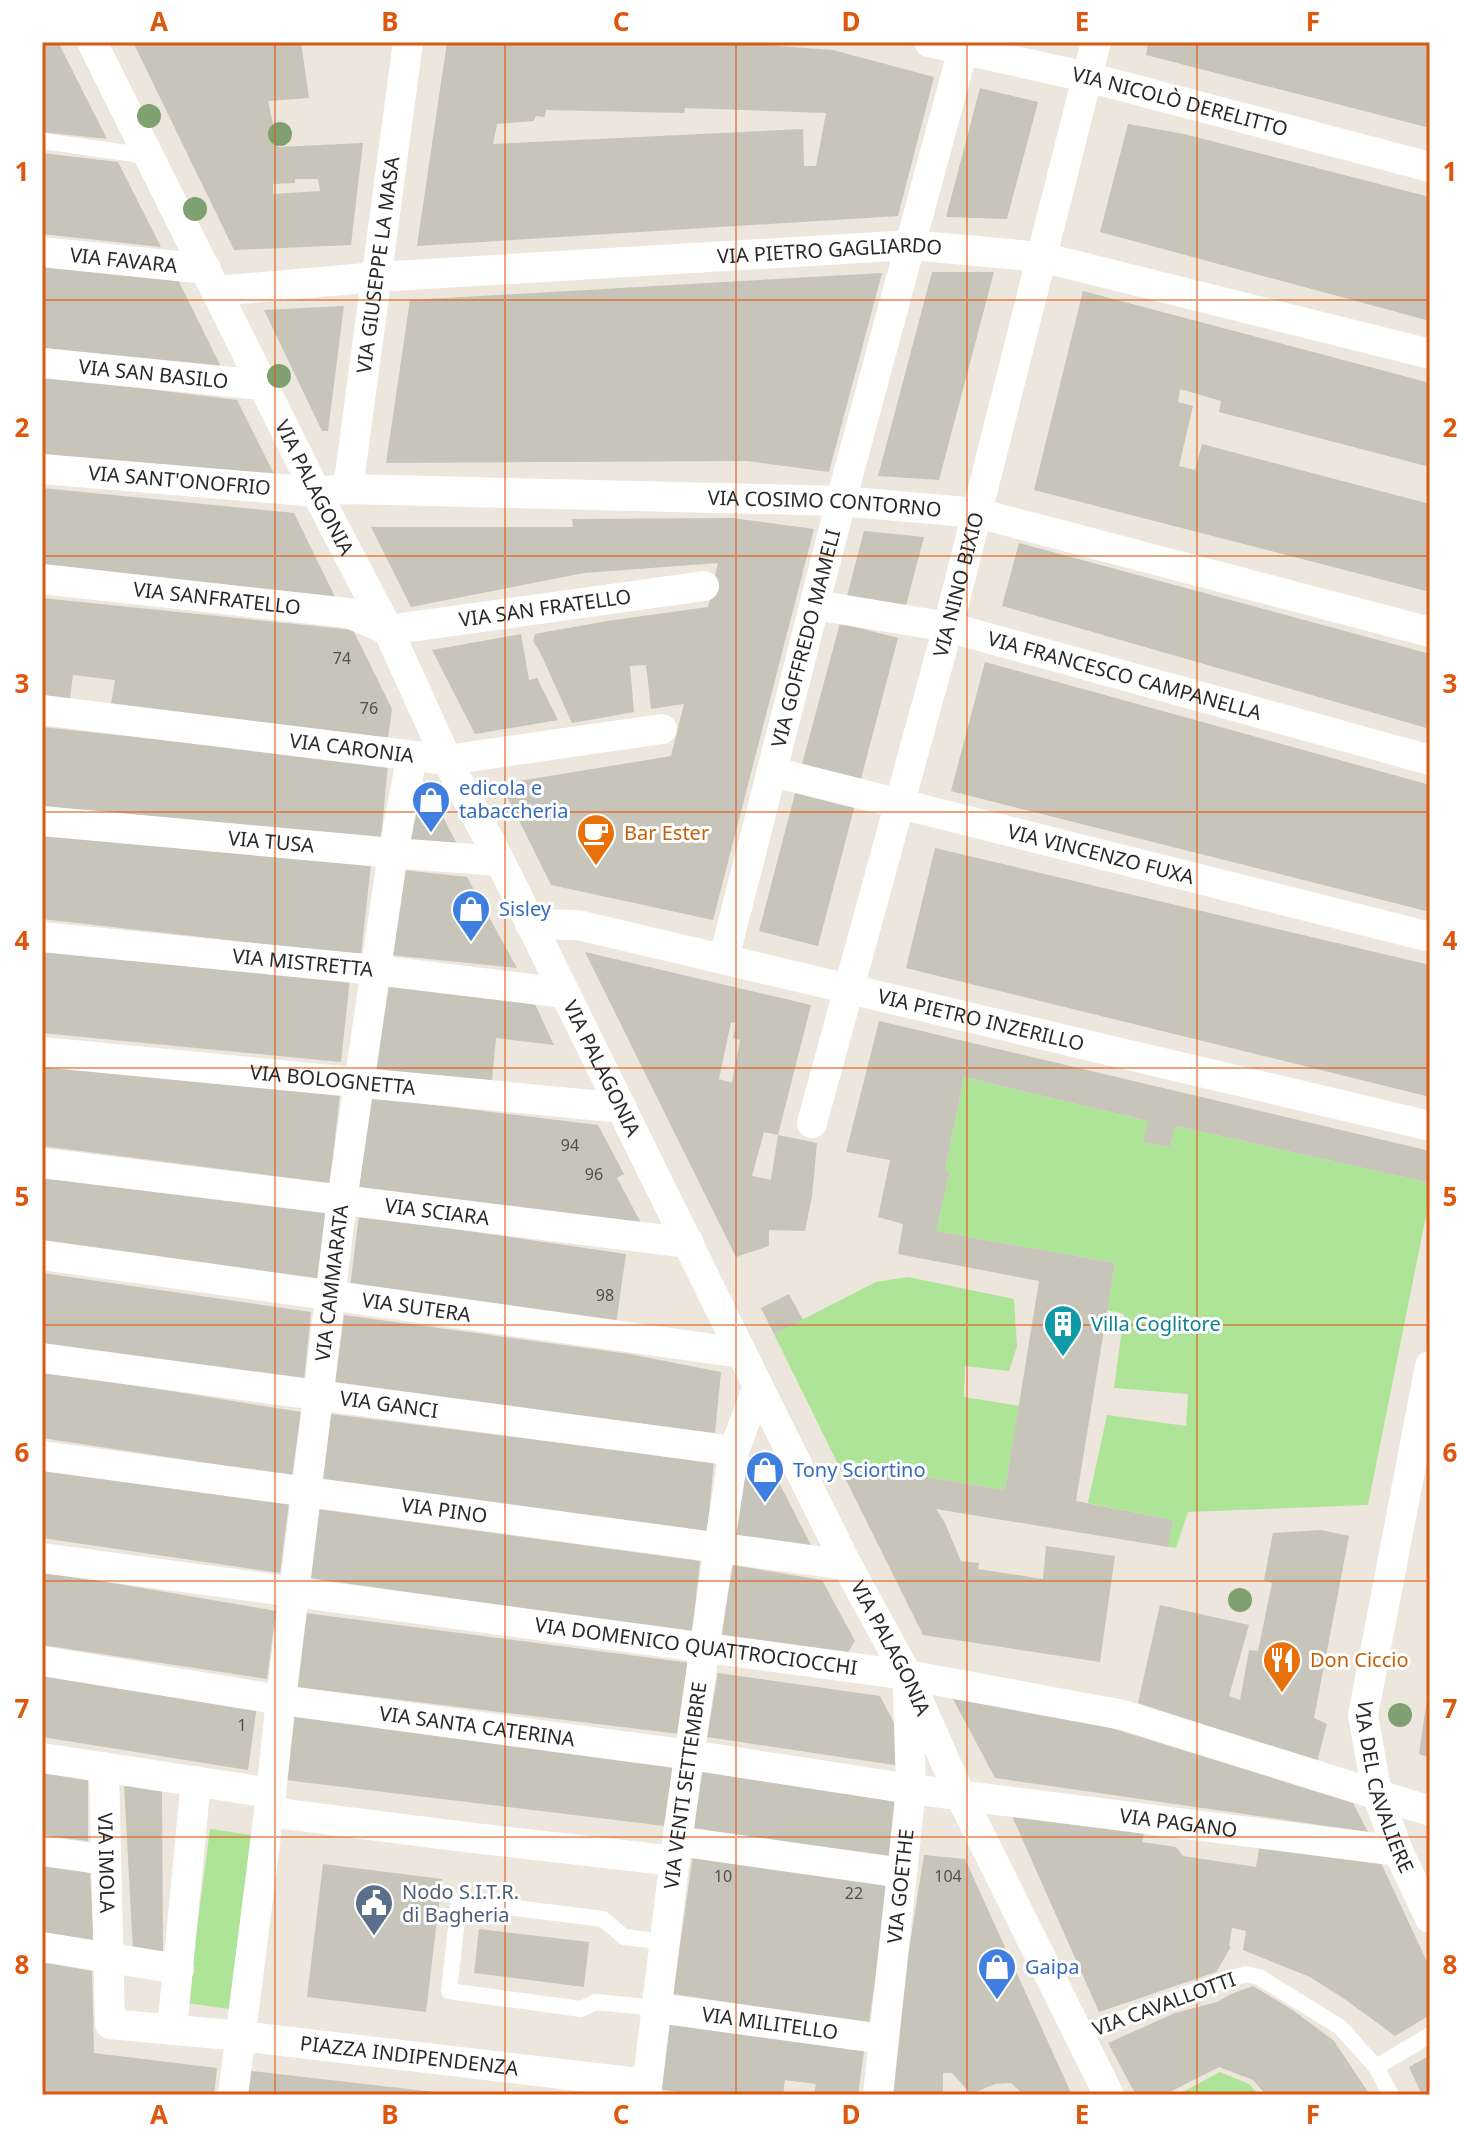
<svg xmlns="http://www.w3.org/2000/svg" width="1472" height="2137" font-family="'Noto Sans',sans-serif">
<rect width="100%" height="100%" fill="#ece6dc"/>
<path fill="#aee497" d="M964 1077 1148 1121 1144 1142 1170 1147 1176 1126 1430 1183V1196L1368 1505 1188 1512 1176 1548 1168 1547 1172 1520 1088 1503 1107 1415 1186 1426 1188 1394 1114 1388 1124 1314 1107 1310 1115 1263 936 1231 950 1171 945 1170Z
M908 1277 1014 1299 1017 1346 1009 1371 965 1366 964 1397 1019 1406 1005 1490 837 1462 774 1334 876 1282Z
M210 1829 252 1835 229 2009 187 2003Z
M1220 2072 1249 2084 1259 2095H1177Z"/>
<path fill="#c7c4ba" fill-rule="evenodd" d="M42 42H58L107 139 42 132Z
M133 42H301L309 98 268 101 278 147 363 143 351 245 234 250ZM295 179H318L320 191 273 194V184L295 183Z
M447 42H727L833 50 934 77 898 216 417 246ZM685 108 826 113 816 166H804L803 129 493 144 497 124 534 121 536 116 545 117 546 110 684 113Z
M1148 42H1430V128L1146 55Z
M980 88 1038 102 1007 219 946 217Z
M1128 124 1184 134 1430 197V321L1100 232Z
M42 153 118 162 161 247 42 234Z
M42 262 177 278 222 369 42 348Z
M932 272H994L939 480 878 476Z
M882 273 829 472 747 461 386 463 410 300Z
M1083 291 1430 383V467L1219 412 1221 401 1180 389 1178 402 1193 406 1179 466 1195 470 1202 444 1430 504V592L1034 490Z
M344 306 328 431H322L264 310Z
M42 376 237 400 276 478 42 458Z
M42 488 294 513 337 601 42 569Z
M732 518 814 529 713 920 551 885 501 784 671 756 684 704 651 709 646 665 630 666 634 712 572 723 540 652 533 641 535 634 607 621 708 607 718 563 584 573 411 607 371 527H573L572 519Z
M864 531 924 537 904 613 847 596Z
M1019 543 1430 654V729L1002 606Z
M42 598 353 630 392 709 388 738 111 704 115 680 73 675 70 699 42 696Z
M840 623 898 638 861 779 802 764Z
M521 634 529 680 537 678 558 720 475 734 432 650Z
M985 662 1430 785V912L951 791Z
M42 727 388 764 381 839 42 809Z
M418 784H426L459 848 408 843Z
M797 786 856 801 818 946 759 931Z
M42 834 371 864 361 955 42 919Z
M935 848 1430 965V1097L906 968Z
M402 870 467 877 517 968 390 955Z
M42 946 350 978 341 1062 42 1033Z
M585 952 811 1005 778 1135 764 1132 752 1176 771 1180 778 1135 817 1143 812 1196 805 1231 769 1230V1246L736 1257ZM731 1022 736 1023 733 1038 740 1040 732 1083 719 1079Z
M386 986 534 1002 554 1045 496 1038 492 1080 376 1070Z
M879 1021 1430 1151V1183L1176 1126 1170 1147 1143 1142 1148 1121 964 1077 945 1170 950 1171 936 1231 1115 1263 1076 1501 1173 1520 1168 1547 936 1509 945 1523 961 1561 979 1563 978 1569 1043 1579 1046 1546 1115 1556 1100 1662 923 1635 837 1462 1005 1490 1039 1281 898 1254 903 1224 878 1217 890 1160 846 1152Z
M42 1064 340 1094 330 1183 42 1146Z
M370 1097 598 1125 624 1174 617 1178 641 1223 359 1189Z
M42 1175 328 1210 318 1280 42 1242Z
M359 1215 626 1254 616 1324 350 1287Z
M42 1273 311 1312 304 1380 42 1345Z
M789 1294 803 1320 774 1334 761 1308Z
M344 1315 629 1354 721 1372 715 1433 335 1385Z
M42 1370 301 1412 292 1476 42 1438Z
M331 1414 714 1462 707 1534 322 1482Z
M740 1460 770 1465 813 1549 729 1541Z
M42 1468 289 1503 280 1573 42 1538Z
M317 1509 700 1561 692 1633 309 1578Z
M1321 1530 1349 1536 1314 1718 1327 1724 1317 1762 1138 1703 1160 1605 1249 1625 1229 1696 1240 1700 1249 1650 1258 1651 1272 1583 1264 1580 1273 1533Z
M733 1565 822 1580 855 1641 847 1654 721 1635Z
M42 1571 276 1611 267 1679 42 1645Z
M305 1613 690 1663 680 1734 295 1687Z
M42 1668 257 1705 248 1770 42 1737Z
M718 1673 880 1696 903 1740 901 1766 707 1737Z
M1428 1691H1430V1758L1419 1754Z
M953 1699 1079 1718 1353 1803 1368 1832 995 1778Z
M294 1714 673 1766 665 1826 285 1780Z
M700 1764 896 1793 891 1856 694 1830Z
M42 1773 88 1779V1841L42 1835Z
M124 1784 162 1790 163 1951 133 1952Z
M1008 1807 1146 1825 1142 1842 1176 1847 1183 1856 1256 1867 1260 1843 1380 1861 1430 1968V2015L1395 2036 1346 2000 1310 1977 1243 1950 1246 1931 1232 1928 1229 1946 1231 1947 1216 1972 1099 2012Z
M693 1855 889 1883 869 2023 673 1994Z
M924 1855 965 1859 1072 2095H1024L1011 2083 995 2084 971 2094 952 2073H943V2095H890L907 1962Z
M42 1864 90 1873 94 1941 42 1932Z
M323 1864 442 1879 426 2012 307 1997Z
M479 1929 589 1942 584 1987 474 1973Z
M42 1962 92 1971 94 2053 217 2068 214 2095H42Z
M1253 1986 1294 2011 1334 2041 1370 2095H1266L1253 2080 1219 2067 1164 2095H1136L1108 2043 1175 2013 1217 2002 1231 1994Z
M667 2024 864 2051 858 2095H814L816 2084 785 2080 783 2095H698L658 2089Z
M1430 2055V2095H1422L1409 2067Z
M251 2071 443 2093V2095H248Z"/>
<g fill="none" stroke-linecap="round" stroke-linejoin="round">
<path stroke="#fff" stroke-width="16" d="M42 141 149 156
M657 2008 596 2002 581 2009 449 1991 459 1901 603 1919 624 1937 665 1942
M1080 2035 1210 1985 1246 1974 1259 1977 1340 2027 1376 2067 1391 2095
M1376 2067 1430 2035"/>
<g stroke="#fff" stroke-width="30">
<path id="s1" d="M92 42 316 492 388 630 447 760 500 861 758 1386 847 1565 907 1675 960 1795 1109 2095"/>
<path id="s2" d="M929 42 1087 77 1430 167"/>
<path id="s3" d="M42 252 206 269"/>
<path id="s4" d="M217 291 377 277 911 245 1041 257 1430 354"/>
<path id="s5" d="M42 363 263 385"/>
<path id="s6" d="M42 469 316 492 348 489 841 501 977 513 1430 632"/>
<path id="s7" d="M348 489 408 42"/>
<path id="s8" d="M42 579 348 613 388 630 704 586"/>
<path id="s9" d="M815 605 948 627 1430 760"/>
<path id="s10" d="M42 710 447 760 662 729"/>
<path id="s11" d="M773 772 1430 937"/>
<path id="s12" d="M42 821 393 853 500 861"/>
<path id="s13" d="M530 924 578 925 1430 1126"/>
<path id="s14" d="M42 937 375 970 565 993"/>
<path id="s15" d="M724 958 841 501 965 42"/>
<path id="s16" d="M42 1052 622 1108"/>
<path id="s17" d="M812 1123 948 627 1096 42"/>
<path id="s18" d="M42 1163 689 1243"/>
<path id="s19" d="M42 1255 742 1353"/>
<path id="s20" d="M42 1358 734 1451"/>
<path id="s21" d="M1430 1366 1363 1715 1377 1794 1398 1851 1430 1918"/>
<path id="s22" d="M42 1456 847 1565"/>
<path id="s23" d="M42 1558 907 1675 1123 1715 1430 1811"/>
<path id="s24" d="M42 1661 281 1700 690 1755 911 1789 1398 1851"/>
<path d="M42 1758 271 1793"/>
<path id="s25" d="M104 1767 110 2024 241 2036 647 2084"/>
<path d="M269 1812 465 1837 675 1861"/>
<path d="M677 1841 902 1873"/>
<path d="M42 1851 106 1860"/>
<path d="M42 1947 179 1969"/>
<path id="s26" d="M657 2008 884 2039"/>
<path d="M172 2030 196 1781"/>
<path id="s27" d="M233 2095 269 1812 281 1700 342 1200 393 853 412 756"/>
<path id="s28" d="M646 2095 677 1841 719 1548 734 1451 758 1386"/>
<path id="s29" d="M878 2095 911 1789 908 1691"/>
</g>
</g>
<g fill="#7fa171">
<circle cx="149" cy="116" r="12"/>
<circle cx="280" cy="134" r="12"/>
<circle cx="195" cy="209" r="12"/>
<circle cx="279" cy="376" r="12"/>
<circle cx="1240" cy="1600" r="12"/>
<circle cx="1400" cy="1715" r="12"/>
</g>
<path fill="none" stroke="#de570e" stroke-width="2" stroke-opacity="0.55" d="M275 42V2095M505 42V2095M736 42V2095M967 42V2095M1197 42V2095M42 300H1430M42 556H1430M42 812H1430M42 1068H1430M42 1325H1430M42 1581H1430M42 1837H1430"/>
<defs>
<g id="shop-pin" transform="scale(2)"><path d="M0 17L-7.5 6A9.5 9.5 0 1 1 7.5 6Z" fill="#3f7fe0" stroke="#fff"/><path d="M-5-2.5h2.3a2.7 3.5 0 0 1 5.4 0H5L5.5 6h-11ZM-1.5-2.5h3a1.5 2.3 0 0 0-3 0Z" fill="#fff"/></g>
<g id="cafe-pin" transform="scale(2)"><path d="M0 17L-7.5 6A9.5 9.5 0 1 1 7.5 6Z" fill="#e8710a" stroke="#fff"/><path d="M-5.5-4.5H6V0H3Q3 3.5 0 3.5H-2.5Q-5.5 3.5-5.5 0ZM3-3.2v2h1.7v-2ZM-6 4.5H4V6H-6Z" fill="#fff"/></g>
<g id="building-pin" transform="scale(2)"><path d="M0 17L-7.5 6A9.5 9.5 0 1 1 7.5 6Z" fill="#0f9aa8" stroke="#fff"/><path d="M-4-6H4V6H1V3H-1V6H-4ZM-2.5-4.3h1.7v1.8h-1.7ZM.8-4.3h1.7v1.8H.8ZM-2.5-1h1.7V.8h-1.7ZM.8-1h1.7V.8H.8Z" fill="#fff"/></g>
<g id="restaurant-pin" transform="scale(2)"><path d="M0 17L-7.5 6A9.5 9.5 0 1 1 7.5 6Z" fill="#e8710a" stroke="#fff"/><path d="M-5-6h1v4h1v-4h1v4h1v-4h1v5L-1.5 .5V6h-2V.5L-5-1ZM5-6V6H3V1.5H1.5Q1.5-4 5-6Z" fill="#fff"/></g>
<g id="civic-pin" transform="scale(2)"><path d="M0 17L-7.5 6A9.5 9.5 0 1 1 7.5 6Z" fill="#5c6f8a" stroke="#fff"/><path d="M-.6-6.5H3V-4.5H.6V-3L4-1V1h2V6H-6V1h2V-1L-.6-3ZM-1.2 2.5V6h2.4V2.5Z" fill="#fff"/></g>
</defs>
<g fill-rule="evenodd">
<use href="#shop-pin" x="431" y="800"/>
<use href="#cafe-pin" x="596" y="833"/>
<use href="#shop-pin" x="471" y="909"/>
<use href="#building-pin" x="1063" y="1324"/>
<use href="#shop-pin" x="765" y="1470"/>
<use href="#restaurant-pin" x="1282" y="1660"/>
<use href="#civic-pin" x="374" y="1903"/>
<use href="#shop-pin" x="997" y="1967"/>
</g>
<g text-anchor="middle" stroke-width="6" stroke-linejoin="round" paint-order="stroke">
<g font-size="16" fill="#51504e">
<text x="342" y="664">74</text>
<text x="369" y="714">76</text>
<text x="570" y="1151">94</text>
<text x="594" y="1180">96</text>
<text x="605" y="1301">98</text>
<text x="242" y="1731">1</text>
<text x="723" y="1882">10</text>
<text x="948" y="1882">104</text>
<text x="854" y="1899">22</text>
</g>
<g font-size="20" fill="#2a2a2a" stroke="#fff">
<text dy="7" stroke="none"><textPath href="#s2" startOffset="258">VIA NICOLÒ DERELITTO</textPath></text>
<text dy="7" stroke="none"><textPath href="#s4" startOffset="614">VIA PIETRO GAGLIARDO</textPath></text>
<text dy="7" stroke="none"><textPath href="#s3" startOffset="82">VIA FAVARA</textPath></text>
<text dy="7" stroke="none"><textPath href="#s7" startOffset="226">VIA GIUSEPPE LA MASA</textPath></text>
<text dy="7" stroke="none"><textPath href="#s5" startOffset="112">VIA SAN BASILO</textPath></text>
<text dy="7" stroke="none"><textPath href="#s6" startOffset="138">VIA SANT'ONOFRIO</textPath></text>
<text dy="7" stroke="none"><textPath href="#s1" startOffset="498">VIA PALAGONIA</textPath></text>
<text dy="7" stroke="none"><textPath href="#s6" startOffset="784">VIA COSIMO CONTORNO</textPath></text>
<text dy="7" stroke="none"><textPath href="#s17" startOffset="558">VIA NINO BIXIO</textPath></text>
<text dy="7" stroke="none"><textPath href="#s8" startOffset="176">VIA SANFRATELLO</textPath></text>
<text dy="7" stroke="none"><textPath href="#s8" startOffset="510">VIA SAN FRATELLO</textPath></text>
<text dy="7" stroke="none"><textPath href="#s15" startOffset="330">VIA GOFFREDO MAMELI</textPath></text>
<text dy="7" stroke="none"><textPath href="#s9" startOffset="318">VIA FRANCESCO CAMPANELLA</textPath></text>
<text dy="7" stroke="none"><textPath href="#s10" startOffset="312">VIA CARONIA</textPath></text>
<text dy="7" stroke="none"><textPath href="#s12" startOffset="230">VIA TUSA</textPath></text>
<text dy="7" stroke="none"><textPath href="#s11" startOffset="338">VIA VINCENZO FUXA</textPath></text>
<text dy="7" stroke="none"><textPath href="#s14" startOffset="262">VIA MISTRETTA</textPath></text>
<text dy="7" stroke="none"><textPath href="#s13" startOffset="462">VIA PIETRO INZERILLO</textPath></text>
<text dy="7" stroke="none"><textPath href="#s1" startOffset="1146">VIA PALAGONIA</textPath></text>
<text dy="7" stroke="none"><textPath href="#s16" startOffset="292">VIA BOLOGNETTA</textPath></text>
<text dy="7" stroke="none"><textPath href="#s18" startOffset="398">VIA SCIARA</textPath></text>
<text dy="7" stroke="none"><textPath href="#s27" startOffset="818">VIA CAMMARATA</textPath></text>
<text dy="7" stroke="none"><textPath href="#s19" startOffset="378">VIA SUTERA</textPath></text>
<text dy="7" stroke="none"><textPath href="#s20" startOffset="350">VIA GANCI</textPath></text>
<text dy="7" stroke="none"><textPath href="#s22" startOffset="406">VIA PINO</textPath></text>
<text dy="7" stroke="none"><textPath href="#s23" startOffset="660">VIA DOMENICO QUATTROCIOCCHI</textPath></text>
<text dy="7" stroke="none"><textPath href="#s1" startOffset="1794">VIA PALAGONIA</textPath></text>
<text dy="7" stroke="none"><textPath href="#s24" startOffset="440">VIA SANTA CATERINA</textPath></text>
<text dy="7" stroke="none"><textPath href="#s21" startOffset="430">VIA DEL CAVALIERE</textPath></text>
<text dy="7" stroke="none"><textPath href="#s28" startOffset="312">VIA VENTI SETTEMBRE</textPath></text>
<text dy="7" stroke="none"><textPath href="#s24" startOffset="1148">VIA PAGANO</textPath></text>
<text dy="7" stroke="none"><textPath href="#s25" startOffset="96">VIA IMOLA</textPath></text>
<text dy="7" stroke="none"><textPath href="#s29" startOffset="210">VIA GOETHE</textPath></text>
<text transform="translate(1164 2004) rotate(-20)" y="7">VIA CAVALLOTTI</text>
<text dy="7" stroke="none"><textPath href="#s26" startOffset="114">VIA MILITELLO</textPath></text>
<text dy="7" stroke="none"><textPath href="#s25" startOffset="558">PIAZZA INDIPENDENZA</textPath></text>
</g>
<g font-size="20" fill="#366cbe" stroke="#fff" text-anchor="start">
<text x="459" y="795">edicola e<tspan x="459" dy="23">tabaccheria</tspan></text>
<text x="499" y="916">Sisley</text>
<text x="793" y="1477">Tony Sciortino</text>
<text x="1025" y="1974">Gaipa</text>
</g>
<g font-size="20" fill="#c56008" stroke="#fff" text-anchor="start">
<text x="624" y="840">Bar Ester</text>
<text x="1310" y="1667">Don Ciccio</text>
</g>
<g font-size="20" fill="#0d838f" stroke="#fff" text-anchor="start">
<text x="1091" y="1331">Villa Coglitore</text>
</g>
<g font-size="20" fill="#4e5e75" stroke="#fff" text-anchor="start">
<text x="402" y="1899">Nodo S.I.T.R.<tspan x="402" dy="23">di Bagheria</tspan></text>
</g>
</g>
<rect width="1472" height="2137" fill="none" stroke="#ffffff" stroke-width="88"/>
<rect x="44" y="44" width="1384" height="2049" fill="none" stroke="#de570e" stroke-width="3"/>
<g font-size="26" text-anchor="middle" font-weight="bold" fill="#de570e">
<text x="159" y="31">A</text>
<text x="390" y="31">B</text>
<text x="621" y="31">C</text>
<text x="851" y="31">D</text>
<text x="1082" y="31">E</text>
<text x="1313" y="31">F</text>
<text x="22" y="181">1</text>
<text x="1450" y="181">1</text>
<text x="22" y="437">2</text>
<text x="1450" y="437">2</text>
<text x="22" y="693">3</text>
<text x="1450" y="693">3</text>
<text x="22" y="950">4</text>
<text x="1450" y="950">4</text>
<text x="22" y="1206">5</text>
<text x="1450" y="1206">5</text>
<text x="22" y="1462">6</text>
<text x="1450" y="1462">6</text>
<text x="22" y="1718">7</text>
<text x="1450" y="1718">7</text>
<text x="22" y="1974">8</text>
<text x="1450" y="1974">8</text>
<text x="159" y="2124">A</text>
<text x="390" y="2124">B</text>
<text x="621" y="2124">C</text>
<text x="851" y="2124">D</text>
<text x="1082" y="2124">E</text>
<text x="1313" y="2124">F</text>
</g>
</svg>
